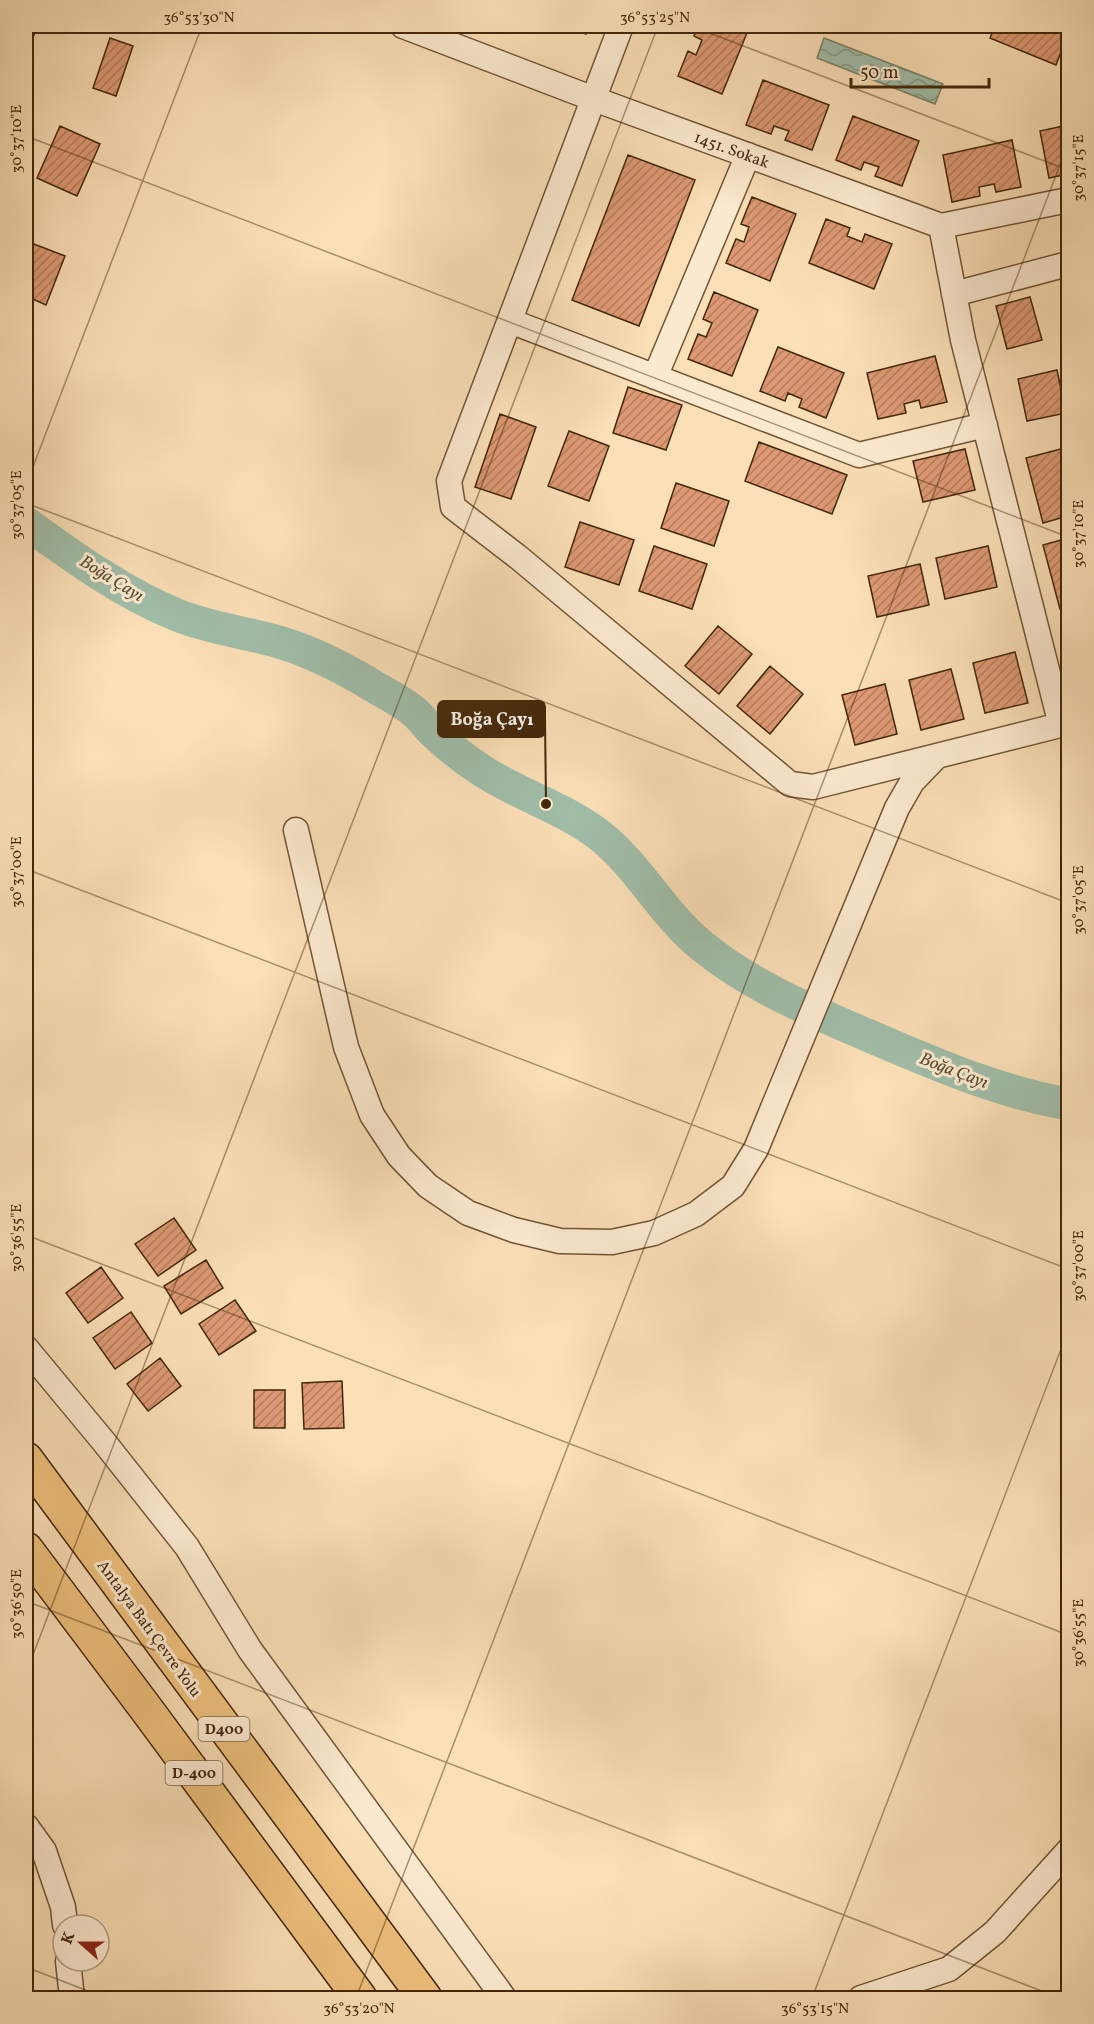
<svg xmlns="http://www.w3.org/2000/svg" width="1094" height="2024" font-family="Vollkorn,serif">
<defs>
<pattern id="water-waves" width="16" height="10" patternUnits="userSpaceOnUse" patternTransform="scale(1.5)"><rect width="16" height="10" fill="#a0bda8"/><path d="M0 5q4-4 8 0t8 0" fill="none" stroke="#849a87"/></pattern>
<pattern id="building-hatch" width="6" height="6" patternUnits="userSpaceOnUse" patternTransform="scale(1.5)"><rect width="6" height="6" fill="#dd9973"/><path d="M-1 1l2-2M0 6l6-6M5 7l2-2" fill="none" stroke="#b57d5d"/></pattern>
</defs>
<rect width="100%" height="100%" fill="#fbdfb7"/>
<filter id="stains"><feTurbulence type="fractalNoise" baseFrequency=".00333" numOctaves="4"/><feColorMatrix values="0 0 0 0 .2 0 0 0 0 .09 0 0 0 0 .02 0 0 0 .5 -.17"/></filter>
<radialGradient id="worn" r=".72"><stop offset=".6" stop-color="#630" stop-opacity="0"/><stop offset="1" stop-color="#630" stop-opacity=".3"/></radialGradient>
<path fill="url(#water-waves)" stroke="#7b8168" stroke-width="1.5" d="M824 38 943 84 935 104 817 58Z"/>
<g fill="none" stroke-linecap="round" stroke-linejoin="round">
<path stroke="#a0bda8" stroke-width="33" d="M26 523C73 557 123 593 177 615 211 629 247 632 282 643 312 652 339 666 365 681 380 691 398 699 412 710 420 716 426 725 433 732 448 746 464 759 481 770 520 796 566 808 603 838 641 870 663 914 702 946 751 986 809 1010 867 1035 933 1063 998 1092 1068 1104"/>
</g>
<path fill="url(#building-hatch)" stroke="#432709" stroke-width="1.5" d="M26 26H38L26 53Z
M565 26H589L586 34Z
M698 26H743L749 28 722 94 678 76 688 51 696 55 702 40 694 36Z
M995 26H1068V33L1056 65 990 38Z
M110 38 133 46 116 96 93 88Z
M763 80 829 105 812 150 785 140 789 131 774 126 771 134 746 125Z
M853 116 919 141 902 186 875 176 879 167 864 162 861 170 836 160Z
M1068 125V174L1049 178 1040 131Z
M60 126 100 144 77 196 37 178Z
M1012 140 1021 187 996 192 994 184 979 187 980 196 952 202 943 155Z
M628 155 695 180 639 326 572 300Z
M752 197 796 214 770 281 726 263 736 239 744 242 749 227 741 224Z
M826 219 850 228 847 236 862 242 865 234 892 244 874 289 809 263Z
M26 241 65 256 46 305 26 296Z
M714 292 758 310 732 376 688 359 698 334 706 337 712 323 703 319Z
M1030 297 1042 340 1007 349 996 306Z
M778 347 844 373 826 418 799 407 802 399 788 393 785 401 760 391Z
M935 356 947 402 921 408 919 400 904 404 906 413 878 419 867 373Z
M1057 370 1066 413 1027 421 1018 379Z
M628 387 682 405 666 450 613 433Z
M500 414 536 427 511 499 475 487Z
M569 431 609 446 589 501 548 486Z
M759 442 847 475 832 514 745 481Z
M965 449 975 490 923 502 913 461Z
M1061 449 1068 479V516L1043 523 1026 458Z
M676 483 729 501 714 546 661 528Z
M580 522 634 540 619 585 565 567Z
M1068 538V607L1060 609 1043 545Z
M654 546 707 564 692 609 639 591Z
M988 546 997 587 945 599 936 558Z
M920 564 929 605 877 617 868 576Z
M718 626 752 654 719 694 685 666Z
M1068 626V648L1063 628Z
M1015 652 1028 703 985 713 973 663Z
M770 666 803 694 770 734 737 706Z
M951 669 964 719 921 730 909 680Z
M885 684 897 734 855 745 842 695Z
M174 1218 196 1250 158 1276 135 1244Z
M206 1260 223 1288 181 1314 164 1286Z
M101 1267 123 1298 88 1323 66 1293Z
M235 1300 256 1331 219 1355 199 1324Z
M131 1312 152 1343 115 1369 93 1338Z
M160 1358 181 1386 148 1411 127 1384Z
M342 1381 344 1428 304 1429 302 1383Z
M254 1390H285V1428H254Z"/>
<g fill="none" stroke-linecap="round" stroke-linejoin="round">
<g stroke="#715534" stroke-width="27">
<path id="minor" d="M403 26 594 99 941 226 1068 200
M621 26 449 481 453 507 518 557 790 784 813 787 1068 723
M941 226 963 340 1061 725
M954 294 1068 264
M510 321 859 455 985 425
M655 377 748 155
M296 830 346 1047 372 1115 399 1156 428 1186 468 1213 514 1230 560 1241 612 1242 654 1233 696 1214 733 1186 756 1149 897 808 912 782 937 756
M26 1348 104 1442 187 1547 250 1650 504 1998
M26 1826 44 1851 63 1907 65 1925
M68 1961 72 1998
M861 1998 949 1969 995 1932 1068 1851"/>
</g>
<g stroke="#432709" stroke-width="36">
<path id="highway" d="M26 1459 425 1998
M26 1549 147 1710 360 1998"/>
</g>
<use href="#minor" stroke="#fcead0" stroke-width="24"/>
<use href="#highway" stroke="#eec07c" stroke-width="33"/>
</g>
<path fill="none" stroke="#432709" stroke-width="1.5" stroke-opacity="0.45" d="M691 26 1068 170M26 136 1068 537M26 485 202 26M26 503 1068 903M26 869 1068 1269M26 1235 1068 1635M26 1601 1060 1998M26 1673 658 26M26 1967 106 1998M356 1998 1068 144M812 1998 1068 1331"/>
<g text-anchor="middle" stroke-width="6" stroke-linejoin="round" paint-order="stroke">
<g fill="#fcead0" stroke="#7a6245" stroke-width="1.5">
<rect x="198.5" y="1717" width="51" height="24" rx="4.5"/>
<rect x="165.5" y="1761" width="57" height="24" rx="4.5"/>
</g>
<g font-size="15" font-weight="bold" fill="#432709">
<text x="224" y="1734">D400</text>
<text x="194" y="1778">D-400</text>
</g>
<g font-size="16" fill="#432709" stroke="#fcead0">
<text transform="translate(732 149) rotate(20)" y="6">1451. Sokak</text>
<text transform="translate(150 1628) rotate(54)" y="6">Antalya Batı Çevre Yolu</text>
</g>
<g font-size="18" font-style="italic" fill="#5a4c31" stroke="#fcead0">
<text transform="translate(112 578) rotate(32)" y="6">Boğa Çayı</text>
<text transform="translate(954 1070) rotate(21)" y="6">Boğa Çayı</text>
</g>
</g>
<path fill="none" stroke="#432709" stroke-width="2" d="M546 804L545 719"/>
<circle fill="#432709" stroke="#fcead0" stroke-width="2" cx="546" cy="804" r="6"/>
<rect fill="#432709" stroke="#432709" stroke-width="2" x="438" y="701" width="107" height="36" rx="6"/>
<g font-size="18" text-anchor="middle" font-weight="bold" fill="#fff">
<text x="492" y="725">Boğa Çayı</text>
</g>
<rect width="1094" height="2024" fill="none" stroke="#fbdfb7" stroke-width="66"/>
<g transform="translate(81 1943) rotate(291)"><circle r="28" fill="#fcead0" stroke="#b29c80" stroke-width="1.5"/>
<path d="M0-4.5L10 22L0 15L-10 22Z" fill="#8f2418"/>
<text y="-9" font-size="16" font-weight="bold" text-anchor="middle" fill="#432709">K</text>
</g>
<path d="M851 78v9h138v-9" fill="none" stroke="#432709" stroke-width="3"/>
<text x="860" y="78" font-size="18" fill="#432709" stroke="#fcead0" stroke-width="4.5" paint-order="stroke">50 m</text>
<rect x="33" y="33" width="1028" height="1958" fill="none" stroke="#432709" stroke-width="2"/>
<g font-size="15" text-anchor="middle" fill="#432709">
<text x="199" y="22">36°53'30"N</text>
<text x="655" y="22">36°53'25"N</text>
<text transform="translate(16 139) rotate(-90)" y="5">30°37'10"E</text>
<text transform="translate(1078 168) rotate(-90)" y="5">30°37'15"E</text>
<text transform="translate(16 505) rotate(-90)" y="5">30°37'05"E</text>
<text transform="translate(1078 534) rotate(-90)" y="5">30°37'10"E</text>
<text transform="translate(16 872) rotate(-90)" y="5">30°37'00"E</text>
<text transform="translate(1078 900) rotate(-90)" y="5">30°37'05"E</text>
<text transform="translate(16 1238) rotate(-90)" y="5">30°36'55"E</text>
<text transform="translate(1078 1266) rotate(-90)" y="5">30°37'00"E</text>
<text transform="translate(16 1604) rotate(-90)" y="5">30°36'50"E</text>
<text transform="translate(1078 1633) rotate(-90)" y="5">30°36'55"E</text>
<text x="359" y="2013">36°53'20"N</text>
<text x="815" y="2013">36°53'15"N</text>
</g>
<rect width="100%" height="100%" filter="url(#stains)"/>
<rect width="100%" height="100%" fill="url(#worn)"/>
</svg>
